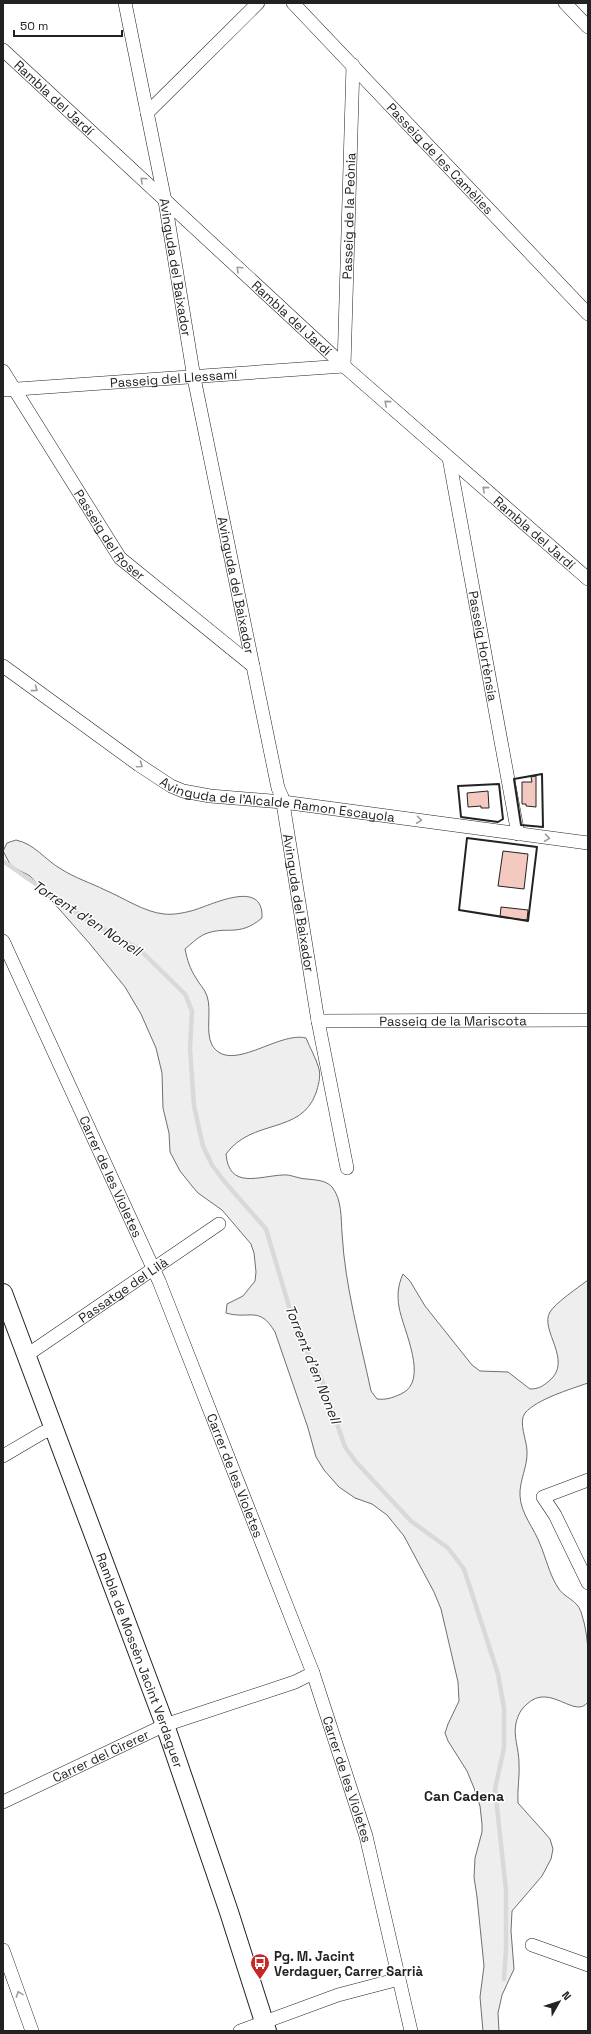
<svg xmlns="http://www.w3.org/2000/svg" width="591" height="2034" font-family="'Space Grotesk',sans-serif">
<rect width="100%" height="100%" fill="#fff"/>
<path fill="#eee" stroke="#6f6f6f" d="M16 840C35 844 45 860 61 869 75 878 91 883 105 890 124 898 144 912 164 914 173 915 183 913 191 911 210 906 264 877 262 918 238 938 227 925 205 934 198 937 191 944 185 949 187 959 190 969 196 978 199 984 205 989 207 996 212 1010 205 1032 212 1045 230 1075 278 1031 306 1038 310 1048 316 1058 319 1069 321 1077 318 1086 316 1093 301 1135 252 1118 226 1154 229 1190 259 1176 283 1175 290 1174 299 1179 307 1179 315 1180 326 1180 332 1187 342 1199 341 1219 342 1233 345 1287 360 1339 371 1391L377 1399C386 1400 392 1398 401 1394 430 1381 403 1330 399 1307 397 1295 398 1285 403 1274L410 1281 425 1306 472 1365 480 1371 508 1372 530 1389C539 1389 543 1386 549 1381 574 1361 539 1330 550 1312 555 1303 579 1287 588 1280V1383C571 1389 537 1399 525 1413 518 1422 527 1441 527 1451 528 1466 519 1481 520 1496 521 1514 534 1528 540 1544 546 1558 549 1573 557 1586 563 1598 577 1599 581 1612 591 1641 588 1672 588 1702 575 1720 550 1682 527 1704 521 1709 518 1715 516 1723 513 1736 519 1749 519 1763 520 1776 517 1789 518 1803L544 1832 550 1839 553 1849 551 1859 542 1876 512 1911 511 1931 514 1969 502 1995 498 2013 499 2031H483L480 1997 484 1966 477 1897 474 1877 475 1858 482 1832V1824L480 1806 474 1788 467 1771 448 1741 445 1733 448 1724 459 1701 458 1682 441 1609 434 1592 412 1551 404 1536 387 1515 372 1504 355 1498 339 1487 324 1470 316 1457 308 1428 275 1332C259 1305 250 1320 226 1313L227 1304 243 1296 255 1281 256 1272 254 1253 251 1244 222 1210 198 1193 192 1186 180 1171 170 1152 169 1133 163 1108 162 1073 156 1048 141 1014 125 987 90 944 30 876 11 866 3 851 7 843Z"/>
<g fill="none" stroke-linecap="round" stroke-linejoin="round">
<path stroke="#d9d9d9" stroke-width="4.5" d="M3 861 84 918 139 949 185 994 192 1011 190 1048 194 1106 203 1146 212 1165 224 1181 266 1229 296 1330 322 1380 345 1447 356 1462 411 1521 448 1548 464 1569 498 1674 504 1708V1748L495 1789 506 1890V1949L504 1979"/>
</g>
<path fill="#f3c9c0" stroke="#222" d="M536 776V807L526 806V804H522V782H532L531 777Z
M488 791 489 808H481V806L468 807 467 793Z
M503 851 528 854 524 889 498 886Z
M501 907 528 910 527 920 500 917Z"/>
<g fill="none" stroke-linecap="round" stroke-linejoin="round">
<g stroke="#222" stroke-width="14">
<g id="street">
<path id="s1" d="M125 3 165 201 194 378 278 788 282 797 318 1021 347 1168"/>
<path id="s2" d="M293 3 588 314"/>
<path d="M565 3 588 27"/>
<path id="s3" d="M3 50 344 366 588 579"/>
<path d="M147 113 258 3"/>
<path id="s4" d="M3 371 120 558 253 666"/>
<path id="s5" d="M3 390 344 366 353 65"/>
<path id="s6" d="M449 458 518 834"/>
<path id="s7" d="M3 666 139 765 171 786 183 791 210 796 283 802 588 843"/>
<path id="s8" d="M3 941 159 1281 313 1673 366 1836 411 2031"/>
<path id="s9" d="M318 1021 588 1020"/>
<path id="s10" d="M27 1355 219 1224"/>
<path d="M3 1456 42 1433 54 1428"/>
<path d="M588 1480 543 1497 555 1515 588 1583"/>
<path id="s11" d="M3 1802 165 1725 295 1682 313 1673"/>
<path d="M532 1945 588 1965"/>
<path d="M3 1950 32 2031"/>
<path d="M240 2031 338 1995 399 1979"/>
</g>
</g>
<g stroke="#222" stroke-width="20">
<g id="secondary">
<path id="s12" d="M3 1293 165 1725 229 1912 267 2031"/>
</g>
</g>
<use href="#street" stroke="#fff" stroke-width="13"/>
<use href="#secondary" stroke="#fff" stroke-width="18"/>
<path stroke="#222" stroke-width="2" d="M542 774 543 827 521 825 514 779Z
M499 784 503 819 498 822 461 817 458 786Z
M467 838 537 847 528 921 459 910Z"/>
</g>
<defs><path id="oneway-chevron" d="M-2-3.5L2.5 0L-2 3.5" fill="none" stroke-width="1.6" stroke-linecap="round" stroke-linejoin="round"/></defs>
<g stroke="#9c9c9c">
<use href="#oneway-chevron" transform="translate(143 180) rotate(-137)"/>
<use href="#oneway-chevron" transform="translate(239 269) rotate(-137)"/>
<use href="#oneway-chevron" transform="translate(387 403) rotate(-139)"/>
<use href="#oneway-chevron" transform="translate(485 489) rotate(-139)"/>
<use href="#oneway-chevron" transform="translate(35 689) rotate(36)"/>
<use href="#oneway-chevron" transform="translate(140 765) rotate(35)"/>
<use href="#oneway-chevron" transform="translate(419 820) rotate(8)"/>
<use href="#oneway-chevron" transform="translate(547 838) rotate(8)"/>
<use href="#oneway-chevron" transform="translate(19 1994) rotate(-110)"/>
</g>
<defs>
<g id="bus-pin" transform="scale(1)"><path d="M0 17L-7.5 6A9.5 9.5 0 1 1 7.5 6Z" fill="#c62828" stroke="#fff"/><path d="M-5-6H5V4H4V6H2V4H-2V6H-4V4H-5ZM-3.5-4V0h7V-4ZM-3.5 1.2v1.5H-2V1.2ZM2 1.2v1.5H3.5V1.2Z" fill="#fff"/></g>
</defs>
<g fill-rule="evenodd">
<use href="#bus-pin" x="260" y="1963"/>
</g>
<g text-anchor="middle" stroke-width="3" stroke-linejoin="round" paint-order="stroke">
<g font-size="13" fill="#222" stroke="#fff">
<text dy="5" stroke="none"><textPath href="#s3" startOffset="70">Rambla del Jardí</textPath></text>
<text dy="5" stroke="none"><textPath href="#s2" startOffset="214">Passeig de les Camèlies</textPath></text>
<text dy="5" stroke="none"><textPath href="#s5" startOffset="492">Passeig de la Peònia</textPath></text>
<text dy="5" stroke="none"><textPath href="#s1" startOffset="269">Avinguda del Baixador</textPath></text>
<text dy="5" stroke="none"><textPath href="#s3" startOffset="394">Rambla del Jardí</textPath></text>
<text dy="5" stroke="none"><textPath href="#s5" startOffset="171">Passeig del Llessamí</textPath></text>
<text dy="5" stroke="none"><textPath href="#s4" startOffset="196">Passeig del Roser</textPath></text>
<text dy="5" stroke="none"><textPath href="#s3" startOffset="718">Rambla del Jardí</textPath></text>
<text dy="5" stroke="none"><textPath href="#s1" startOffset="593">Avinguda del Baixador</textPath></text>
<text dy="5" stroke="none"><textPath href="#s6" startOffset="191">Passeig Hortènsia</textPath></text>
<text dy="5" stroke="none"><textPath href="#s7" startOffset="314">Avinguda de l'Alcalde Ramon Escayola</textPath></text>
<text dy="5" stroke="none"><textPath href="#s1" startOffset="917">Avinguda del Baixador</textPath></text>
<text dy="5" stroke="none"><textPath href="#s9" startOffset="135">Passeig de la Mariscota</textPath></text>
<text dy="5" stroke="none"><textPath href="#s8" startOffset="259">Carrer de les Violetes</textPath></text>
<text dy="5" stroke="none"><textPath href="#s10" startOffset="116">Passatge del Lilà</textPath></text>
<text dy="5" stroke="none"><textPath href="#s8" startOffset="583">Carrer de les Violetes</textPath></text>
<text dy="5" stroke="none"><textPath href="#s12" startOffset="392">Rambla de Mossèn Jacint Verdaguer</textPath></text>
<text dy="5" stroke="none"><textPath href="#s11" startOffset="108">Carrer del Cirerer</textPath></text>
<text dy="5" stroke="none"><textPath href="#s8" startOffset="907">Carrer de les Violetes</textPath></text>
</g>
<g font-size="13" font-weight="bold" fill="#222" stroke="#fff" text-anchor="start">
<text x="274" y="1961">Pg. M. Jacint<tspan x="274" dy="15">Verdaguer, Carrer Sarrià</tspan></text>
</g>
<g font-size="14" font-style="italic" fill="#222" stroke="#fff">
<text transform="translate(87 918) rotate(33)" y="5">Torrent d'en Nonell</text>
<text transform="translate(313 1364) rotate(68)" y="5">Torrent d'en Nonell</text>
</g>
<g font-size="14" font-weight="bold" fill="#222" stroke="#fff">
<text x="464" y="1801">Can Cadena</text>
</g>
</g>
<rect width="591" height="2034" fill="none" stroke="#222222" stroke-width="8"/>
<g transform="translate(559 2002) rotate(51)" stroke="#ffffff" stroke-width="3" paint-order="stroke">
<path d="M0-3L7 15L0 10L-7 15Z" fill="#222222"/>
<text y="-6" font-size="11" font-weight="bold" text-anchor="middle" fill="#222222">N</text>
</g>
<path d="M14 30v6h108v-6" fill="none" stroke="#222222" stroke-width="2"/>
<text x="20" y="30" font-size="12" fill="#222222" stroke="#ffffff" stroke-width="3" paint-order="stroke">50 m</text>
</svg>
